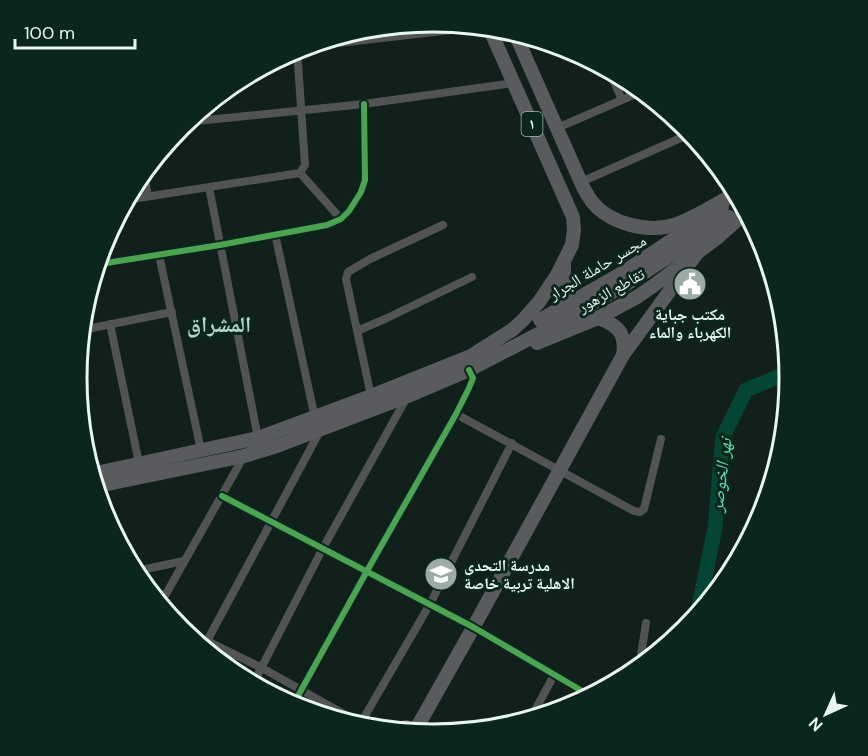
<svg xmlns="http://www.w3.org/2000/svg" width="868" height="756" font-family="'DM Sans','Noto Naskh Arabic',sans-serif">
<rect width="100%" height="100%" fill="#11201b"/>
<g fill="none" stroke-linecap="round" stroke-linejoin="round">
<path stroke="#044535" stroke-width="15" d="M700 611 699 606 715 528 723 437 746 390 790 372"/>
<path stroke="#515354" stroke-width="8" d="M303 47 469 28
M611 75 622 100
M187 122 364 104 514 83
M557 128 638 93
M300 173 341 219
M145 180 148 196
M581 182 692 133
M209 187 258 438
M132 199 300 173 305 165 297 49
M275 234 315 418
M159 255 201 450
M100 264 220 245 327 225 341 219 349 211 361 192 365 180 364 104
M110 324 139 463
M87 329 172 312
M357 331 385 319 472 277
M371 396 346 279 348 272 370 259 443 225
M456 414 634 511 640 512 644 509 661 439
M222 496 473 627 589 695
M141 570 184 561
M162 601 244 456
M179 627 262 668 351 718
M207 641 320 431
M640 661 646 623
M255 680 323 548 407 397
M293 705 367 571 456 414 469 388 473 378 469 370
M532 716 554 675
M362 721 430 604 512 443"/>
<path stroke="#5a5b5e" stroke-width="14" d="M517 38 583 187C586 192 589 198 593 203 611 224 648 233 674 225 695 218 714 205 733 195
M564 264C564 281 563 298 577 309
M594 317C615 323 627 331 623 355
M537 343 598 318 637 297 653 286 717 238 745 213
M96 473 258 438 371 396 471 356 512 330 524 319 539 302 557 275 572 245 574 230 573 217 491 32
M98 486 244 456 277 446 408 396 469 370 546 330
M401 728 406 727 416 731
M415 731 473 628 623 355 698 252C702 233 694 224 674 225"/>
<path stroke="#5a5b5e" stroke-width="14" d="M540 320 622 273 722 207
M546 330 630 282 729 217"/>
<g stroke="#0b261d" stroke-width="10">
<path id="cycleway" d="M100 264 220 245 327 225 341 219 349 211 361 192 365 180 364 104
M222 496 473 627 589 695
M293 705 367 571 456 414 469 388 473 378 469 370"/>
</g>
<use href="#cycleway" stroke="#4ca352" stroke-width="6"/>
</g>
<defs>
<g id="civic-disc" transform="scale(1.725)"><circle r="9.5" fill="#9caca5" stroke="#0b261d"/><path d="M-.6-6.5H3V-4.5H.6V-3L4-1V1h2V6H-6V1h2V-1L-.6-3ZM-1.2 2.5V6h2.4V2.5Z" fill="#fff"/></g>
<g id="school-disc" transform="scale(1.725)"><circle r="9.5" fill="#9caca5" stroke="#0b261d"/><path d="M0-5L7-2L0 1L-7-2ZM-4 1L0 2.5L4 1V4Q0 6-4 4Z" fill="#fff"/></g>
</defs>
<g fill-rule="evenodd">
<use href="#civic-disc" x="690" y="284"/>
<use href="#school-disc" x="441" y="574"/>
</g>
<g text-anchor="middle" stroke-width="6" stroke-linejoin="round" paint-order="stroke">
<rect fill="#0b261d" stroke="#a5b8b1" stroke-width="1.5" x="521.5" y="112" width="21" height="24" rx="4.5"/>
<g font-size="15" font-weight="bold" fill="#e7f7f0">
<text x="532" y="129">١</text>
</g>
<g font-size="16" fill="#e7f7f0" stroke="#0b261d">
<text transform="translate(597 267) rotate(-31)" y="6">مجسر حاملة الجرار</text>
<text transform="translate(611 290) rotate(-29)" y="6">تقاطع الزهور</text>
</g>
<g font-size="16" font-weight="bold" fill="#e7f7f0" stroke="#0b261d">
<text x="690" y="320">مكتب جباية<tspan x="690" dy="18">الكهرباء والماء</tspan></text>
<text x="464" y="571" text-anchor="start">مدرسة التحدي<tspan x="464" dy="18">الاهلية تربية خاصة</tspan></text>
</g>
<g font-size="18" font-style="italic" fill="#65d7b4" stroke="#0b261d">
<text transform="translate(721 475) rotate(-83)" y="6">نهر الخوصر</text>
</g>
<g font-size="22" font-weight="bold" fill="#b6d5c9" stroke="#0b261d">
<text x="219" y="332">المشراق</text>
</g>
</g>
<path d="M0 0H868V756H0ZM87 378a346 346 0 1 1 692 0a346 346 0 1 1-692 0Z" fill="#0b261d" fill-rule="evenodd"/>
<path fill="none" stroke="#e7f7f0" stroke-width="3" d="M87 378a346 346 0 1 1 692 0a346 346 0 1 1-692 0Z"/>
<g transform="translate(826 714) rotate(225)" stroke="#0b261d" stroke-width="4.5" paint-order="stroke">
<path d="M0-4.5L10 22L0 15L-10 22Z" fill="#e7f7f0"/>
<text y="-9" font-size="16" font-weight="bold" text-anchor="middle" fill="#e7f7f0">N</text>
</g>
<path d="M15 39v9h120v-9" fill="none" stroke="#e7f7f0" stroke-width="3"/>
<text x="24" y="39" font-size="18" fill="#e7f7f0" stroke="#0b261d" stroke-width="4.5" paint-order="stroke">100 m</text>
</svg>
